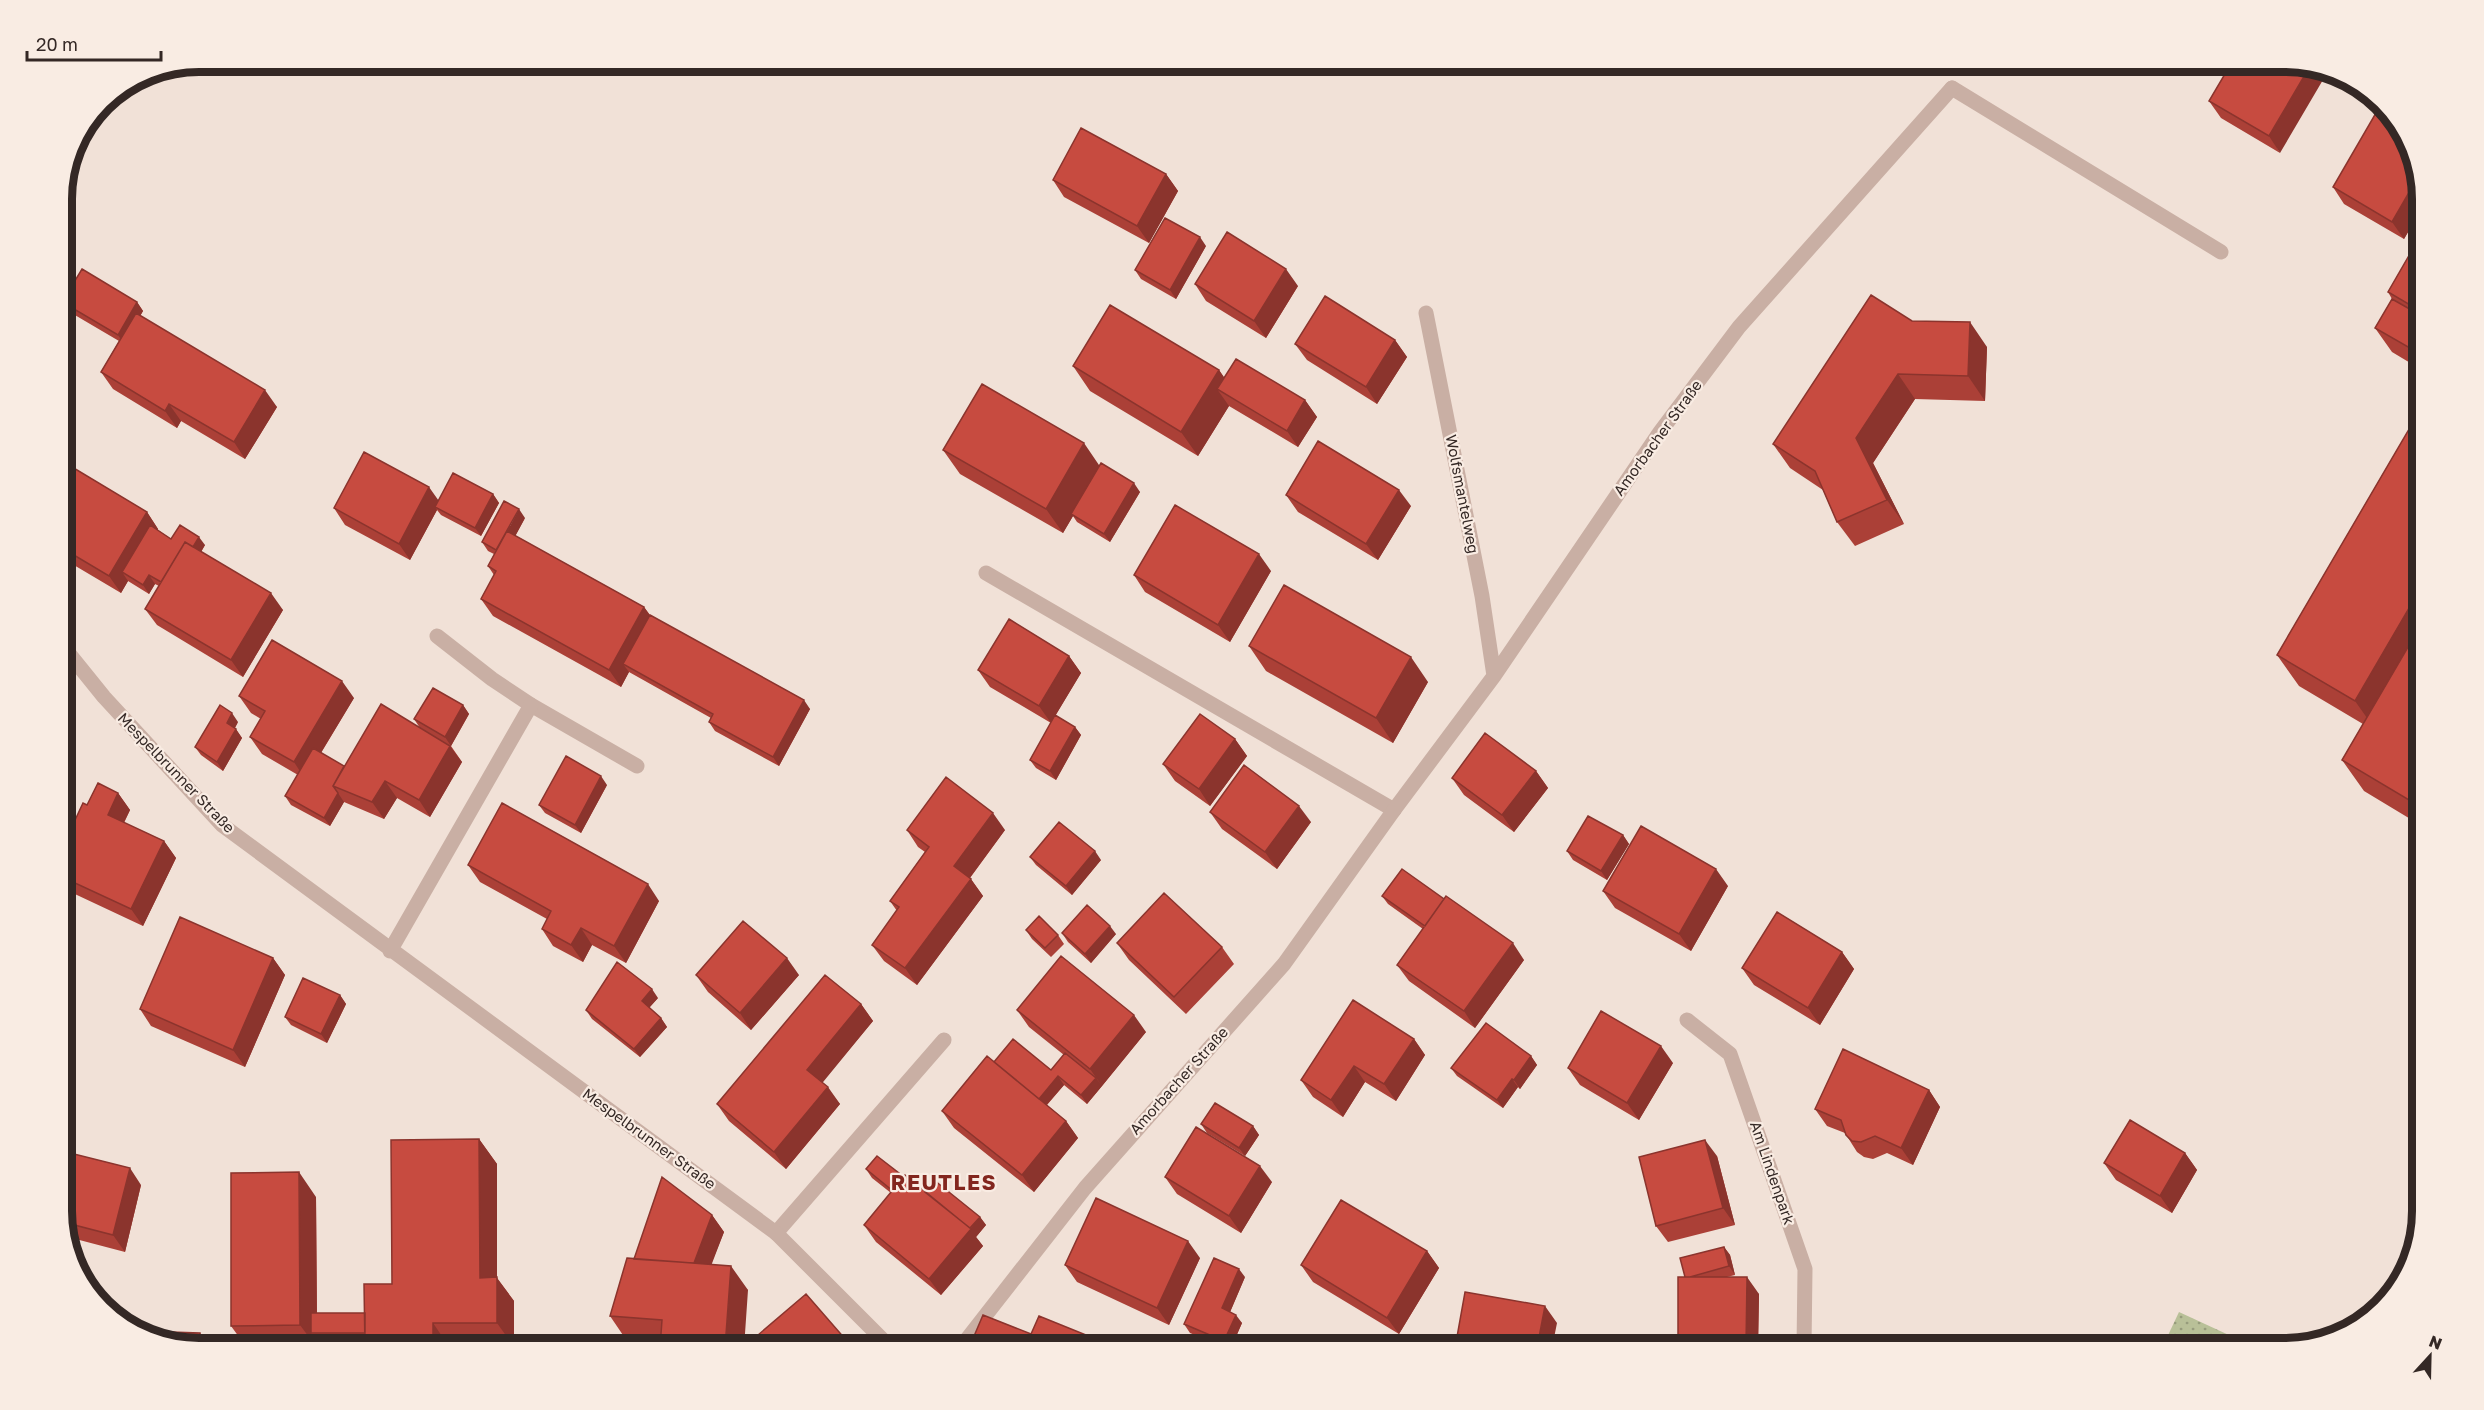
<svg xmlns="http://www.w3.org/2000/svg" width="2484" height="1410" font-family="'Golos Text',sans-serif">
<defs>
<pattern id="grass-dots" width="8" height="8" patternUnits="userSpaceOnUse" patternTransform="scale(1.5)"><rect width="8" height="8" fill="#b9c098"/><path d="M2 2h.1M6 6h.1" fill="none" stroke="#979c7c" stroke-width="1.8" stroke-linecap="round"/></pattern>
</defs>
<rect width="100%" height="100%" fill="#f1e1d7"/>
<path fill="url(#grass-dots)" d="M2179 1312 2257 1348H2162Z"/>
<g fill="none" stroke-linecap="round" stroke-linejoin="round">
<path stroke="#c9afa4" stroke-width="15" d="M1952 88 2221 252
M986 573 1394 810
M437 636 492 679 531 705 637 766
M776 1233 944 1040"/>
<path stroke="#c9afa4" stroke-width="15" d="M1426 313 1482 596 1494 676
M62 645 104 697 222 825 776 1233 891 1348
M390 951 531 705
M1687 1020 1730 1054 1805 1269 1804 1348
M960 1348 1085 1188 1284 964 1394 810 1494 676 1660 432 1739 327 1952 88"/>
</g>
<path fill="#ab4037" d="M2232 62 2280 153 2221 118 2209 101Z
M1166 174 1178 191 1149 243 1064 197 1053 180Z
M2333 187 2422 190V208L2404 239 2344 204Z
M2422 233V370L2392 352 2375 328 2392 299 2388 292Z
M1206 246 1176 299 1141 279 1135 270Z
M1195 284 1298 286 1266 338 1206 301Z
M62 302H137L143 311 140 316 277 407 245 459 181 421 177 428 113 389 101 372 119 341 68 311Z
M1912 321 1987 347 1985 401 1915 399 1873 463 1904 524 1855 546 1837 522 1823 490 1790 468 1773 444Z
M1395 340 1407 357 1377 404 1307 360 1295 344Z
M1073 366 1219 370 1224 378 1305 400 1317 417 1298 447 1229 406 1198 456 1090 391Z
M2422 407V826L2364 791 2342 760 2363 724 2299 686 2277 655Z
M943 450 1100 466 1140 492 1110 542 1077 522 1073 516 1063 533 960 474Z
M62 461 147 512 158 529V530L171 539 205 545 201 552 283 610 243 677 157 625 145 609 159 586 155 584 149 594 128 581 121 593 62 558Z
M493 494 499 503 481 536 441 515 437 510 410 560 345 525 334 508 438 501Z
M1286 495 1411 506 1378 560 1298 512Z
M525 518 515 536 644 607 650 615 810 709 779 766 715 731 709 722 711 718 629 672 621 687 493 616 481 599 494 575 488 566 494 554 488 551 482 542Z
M1271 571 1230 642 1145 592 1134 575Z
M1249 646 1428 682 1393 743 1266 671Z
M1069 656 1081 673 1055 716 1075 727 1081 735 1056 780 1036 768 1030 760 1051 723 990 687 978 670Z
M239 696 354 698 321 753 344 766 420 728 414 719 463 705 469 714 451 746 462 762 430 817 397 798 384 819 344 802 330 826 291 805 285 796 298 775 262 754 250 737 261 719 251 713Z
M238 722 235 728 242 738 223 771 201 755 195 747Z
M62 732 74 750 62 760Z
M1235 739 1247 756 1210 806 1175 781 1163 764Z
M1536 771 1548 788 1514 832 1464 795 1452 778Z
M607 785 581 833 545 813 539 805Z
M118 793 130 810 124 823 164 841 176 858 143 926 62 888V848L87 805Z
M1210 812 1311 822 1277 869 1222 829Z
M907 830H1005L970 878 983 896 917 985 884 961 872 945 897 911 890 901 925 852 918 847Z
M1623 835 1629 844 1607 880 1573 860 1567 851Z
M1030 857 1101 860 1072 895 1036 865Z
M468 865 659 901 626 963 592 945 583 962 553 946 542 929 547 919 480 882Z
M1728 886 1691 951 1615 908 1603 891Z
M1382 896 1524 960 1475 1028 1409 981 1397 965 1423 929 1388 904Z
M1026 930 1058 935 1064 944 1051 957 1032 939Z
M1062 933 1116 934 1091 963 1068 942Z
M1117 943 1222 947 1234 964 1186 1014 1129 960Z
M1842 952 1854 969 1820 1025 1754 985 1742 968Z
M273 958 285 975 245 1067 151 1026 140 1009Z
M696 975H799L751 1030 708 992Z
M340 995 346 1004 327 1043 291 1025 285 1017Z
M658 998 649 1008 661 1018 667 1027 640 1057 592 1019 586 1010Z
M861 1004 873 1021 822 1082 840 1104 786 1169 729 1121 717 1104Z
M1017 1010 1146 1032 1102 1086 1100 1084 1102 1086 1087 1104 1064 1085 1047 1105 1066 1121 1078 1138 1034 1192 954 1128 942 1111 994 1062 1051 1070 1064 1055 1029 1027Z
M1414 1039 1425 1055 1396 1101 1365 1082 1343 1117 1313 1097 1301 1080Z
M1531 1056 1537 1065 1520 1089 1518 1087 1503 1108 1457 1076 1451 1068Z
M1673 1063 1639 1120 1580 1085 1568 1068Z
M1929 1090 1940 1107 1913 1165 1887 1153 1873 1159 1864 1157 1857 1152 1845 1133 1827 1126 1815 1109Z
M1201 1124 1253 1126 1259 1135 1245 1156 1207 1133Z
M479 1139 497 1164V1278L514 1301V1347L450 1348 365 1341H317V1348H247L231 1326 316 1197 317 1313H365L392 1284Z
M2185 1153 2197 1170 2172 1213 2116 1180 2104 1163Z
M1717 1156 1735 1225 1668 1242 1656 1226Z
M866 1169 904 1177 925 1192 980 1217 986 1225 976 1237 983 1246 941 1295 876 1242 864 1225 891 1193 872 1178Z
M1165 1177 1272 1182 1241 1233 1177 1194Z
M141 1185 125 1252 68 1237 62 1220Z
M712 1215 724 1232 711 1264 748 1290 660 1343 627 1341 610 1316 634 1259Z
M1724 1247 1730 1255 1735 1275 1727 1277 1759 1294 1758 1348H1680L1678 1346 1685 1277Z
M1427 1251 1439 1268 1399 1334 1313 1282 1301 1265Z
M1200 1258 1169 1325 1077 1282 1065 1265Z
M1245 1277 1230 1312 1242 1323 1231 1348H1227L1190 1333 1184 1324Z"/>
<path fill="#8b342d" d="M2309 68 2327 73 2280 153 2269 136Z
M1166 174 1178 191 1149 243 1137 226Z
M2418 177 2422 190V208L2404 239 2392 222Z
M1200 237 1206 246 1176 299 1170 290Z
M1286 269 1298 286 1266 338 1254 321Z
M137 302 143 311 124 344 118 335Z
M1970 322 1987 347 1985 401 1968 376Z
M1395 340 1407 357 1377 404 1366 387Z
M1219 370 1236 394 1217 389 1229 406 1198 456 1181 432Z
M1898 374 1915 399 1873 463 1904 524 1887 500 1856 438Z
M265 390 277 407 245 459 234 442Z
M1305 400 1317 417 1298 447 1287 431Z
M169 404 181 421 177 428 165 411Z
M1084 443 1101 468 1071 514 1073 516 1063 533 1046 509Z
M1134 483 1140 492 1110 542 1104 534Z
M429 487 441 504 435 507 437 510 410 560 399 544Z
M1399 490 1411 506 1378 560 1366 544Z
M493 494 499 503 481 536 475 528Z
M519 509 525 518 503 559 497 551Z
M147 512 158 529 130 577 122 572 128 581 121 593 109 576Z
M199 537 205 545 175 596 169 587Z
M1259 554 1271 571 1230 642 1218 625Z
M149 575 155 584 149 594 143 585Z
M2422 586V654L2377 732 2355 701Z
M271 593 283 610 243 677 231 660Z
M644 607 656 624 623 664 629 672 621 687 609 670Z
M1069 656 1081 673 1051 723 1039 706Z
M1411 657 1428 682 1393 743 1376 718Z
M342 681 354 698 305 779 294 762Z
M804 700 810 709 779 766 773 757Z
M463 705 469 714 451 746 445 737Z
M232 713 238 722 233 731 227 723Z
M1075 727 1081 735 1056 780 1050 771Z
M236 729 242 738 223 771 217 762Z
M1235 739 1247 756 1210 806 1199 789Z
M450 746 462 762 430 817 419 800Z
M1536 771 1548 788 1514 832 1502 815Z
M601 776 607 785 581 833 575 825Z
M385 781 397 798 384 819 372 802Z
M2422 790V815L2414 803Z
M118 793 130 810 119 832 108 815Z
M338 793 344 802 330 826 324 818Z
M1299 806 1311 822 1277 869 1265 852Z
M993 813 1005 830 966 883 954 866Z
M1623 835 1629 844 1607 880 1601 871Z
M164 841 176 858 143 926 131 909Z
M1095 851 1101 860 1072 895 1066 886Z
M1716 869 1728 886 1691 951 1679 934Z
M971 879 983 896 917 985 905 968Z
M648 884 659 901 626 963 614 946Z
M1110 926 1116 934 1091 963 1085 954Z
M581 928 592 945 583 962 571 945Z
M1513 943 1524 960 1475 1028 1464 1011Z
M1842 952 1854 969 1820 1025 1808 1008Z
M273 958 285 975 245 1067 233 1050Z
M787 958 799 975 751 1030 740 1013Z
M652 989 658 998 648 1009 642 1001Z
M340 995 346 1004 327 1043 321 1034Z
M861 1004 873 1021 819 1087 807 1070Z
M1134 1015 1146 1032 1102 1086 1090 1069Z
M661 1018 667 1027 640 1057 634 1049Z
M1414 1039 1425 1055 1396 1101 1384 1084Z
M1661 1046 1673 1063 1639 1120 1627 1103Z
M1531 1056 1537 1065 1520 1089 1514 1080Z
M1354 1066 1365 1082 1343 1117 1331 1100Z
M1058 1076 1064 1085 1043 1109 1037 1101Z
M1096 1078 1102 1086 1087 1104 1081 1095Z
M1512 1079 1518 1087 1503 1108 1497 1100Z
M828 1087 840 1104 786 1169 774 1152Z
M1929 1090 1940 1107 1913 1165 1901 1148Z
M1066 1121 1078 1138 1034 1192 1022 1175Z
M1253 1126 1259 1135 1245 1156 1239 1148Z
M479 1139 497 1164V1278L514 1301V1347L497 1323 480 1278Z
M1705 1140 1717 1156 1735 1225 1723 1208Z
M2185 1153 2197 1170 2172 1213 2160 1196Z
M1260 1166 1272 1182 1241 1233 1229 1216Z
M130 1168 141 1185 125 1252 113 1235Z
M299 1172 316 1197 317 1333H311L317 1341V1348L300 1325Z
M712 1215 724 1232 703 1287 691 1270Z
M980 1217 986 1225 976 1237 983 1246 941 1295 929 1279Z
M1188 1241 1200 1258 1169 1325 1157 1308Z
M1724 1247 1730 1255 1735 1275 1729 1266Z
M1427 1251 1439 1268 1399 1334 1387 1318Z
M731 1266 748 1290 744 1348H725Z
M1239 1269 1245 1277 1228 1317 1222 1308Z
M1747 1277 1759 1294 1758 1348H1748L1746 1346Z
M1545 1306 1557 1323 1552 1348H1537Z
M1236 1315 1242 1323 1231 1348H1229L1224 1341Z
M433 1323 450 1348H433Z
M200 1333 211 1348H200Z"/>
<path fill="#c74b40" stroke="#8b342d" stroke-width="1.5" d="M2232 62H2285L2309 68 2269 136 2209 101Z
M2380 106 2404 130 2418 177 2392 222 2333 187Z
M1081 128 1166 174 1137 226 1053 180Z
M1165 218 1200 237 1170 290 1135 270Z
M1227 232 1286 269 1254 321 1195 284Z
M2422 233V312L2388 292Z
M82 269 137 302 118 335 62 302Z
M1871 295 1912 321 1970 322 1968 376 1898 374 1856 438 1887 500 1837 522 1815 471 1773 444Z
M1325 296 1395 340 1366 387 1295 344Z
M2392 299 2422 316V355L2375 328Z
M1110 305 1219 370 1181 432 1073 366Z
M136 313 265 390 234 442 169 404 165 411 101 372Z
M1236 359 1305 400 1287 431 1217 389Z
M982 384 1084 443 1046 509 943 450Z
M2422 407V586L2355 701 2277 655Z
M1318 441 1399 490 1366 544 1286 495Z
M364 452 429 487 399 544 334 508Z
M62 461 147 512 109 576 62 548Z
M1101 463 1134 483 1104 534 1071 514Z
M453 473 493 494 475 528 435 507Z
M504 501 519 509 496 550 482 542Z
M1175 505 1259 554 1218 625 1134 575Z
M150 525 171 539 180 525 199 537 193 547 185 542 161 582 149 575 143 585 122 572Z
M507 531 644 607 609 670 481 599 496 571 488 566Z
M185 542 271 593 231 660 145 609Z
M1284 585 1411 657 1376 718 1249 646Z
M650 615 804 700 773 757 709 722 713 714 623 664Z
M1009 619 1069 656 1039 706 978 670Z
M2422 623V790L2414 803 2342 760Z
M272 640 342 681 294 762 250 737 265 711 239 696Z
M433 688 463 705 445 737 414 719Z
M381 704 450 746 419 800 385 781 372 802 333 786Z
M220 705 232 713 227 723 236 729 217 762 195 747Z
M1200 714 1235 739 1199 789 1163 764Z
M1055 715 1075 727 1050 771 1030 760Z
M1485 733 1536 771 1502 815 1452 778Z
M313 748 344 766 333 786 338 793 324 818 285 796Z
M566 756 601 776 575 825 539 805Z
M1244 765 1299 806 1265 852 1210 812Z
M946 777 993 813 954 866 971 879 905 968 872 945 899 907 890 901 929 847 907 830Z
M98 783 118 793 108 815 164 841 131 909 62 877V848L83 803 87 805Z
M502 803 648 884 614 946 581 928 571 945 542 929 551 911 468 865Z
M1588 816 1623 835 1601 871 1567 851Z
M1059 822 1095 851 1066 886 1030 857Z
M1641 826 1716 869 1679 934 1603 891Z
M1402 869 1444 899 1425 926 1382 896Z
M1164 893 1222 947 1174 997 1117 943Z
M1446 896 1513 943 1464 1011 1397 965Z
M1087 905 1110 926 1085 954 1062 933Z
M1777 912 1842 952 1808 1008 1742 968Z
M1039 916 1058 935 1045 948 1026 930Z
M180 917 273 958 233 1050 140 1009Z
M743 921 787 958 740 1013 696 975Z
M1061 956 1134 1015 1090 1069 1017 1010Z
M617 962 652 989 642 1001 661 1018 634 1049 586 1010Z
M825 975 861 1004 807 1070 828 1087 774 1152 717 1104Z
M303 978 340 995 321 1034 285 1017Z
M1353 1000 1414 1039 1384 1084 1354 1066 1331 1100 1301 1080Z
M1601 1011 1661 1046 1627 1103 1568 1068Z
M1486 1023 1531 1056 1514 1080 1512 1079 1497 1100 1451 1068Z
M1013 1039 1051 1070 1065 1053 1096 1078 1081 1095 1058 1076 1039 1099 994 1062Z
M1843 1049 1929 1090 1901 1148 1875 1136 1861 1142 1852 1141 1846 1135 1841 1120 1815 1109Z
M987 1056 1066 1121 1022 1175 942 1111Z
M1215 1103 1253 1126 1239 1148 1201 1124Z
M2130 1120 2185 1153 2160 1196 2104 1163Z
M1196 1127 1260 1166 1229 1216 1165 1177Z
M479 1139 480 1278 497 1277V1323H433V1348H365L364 1284H392L391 1140Z
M1705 1140 1723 1208 1656 1226 1639 1157Z
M62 1151 130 1168 113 1235 63 1222 62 1220Z
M877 1156 904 1177 893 1191 866 1169Z
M299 1172 300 1325 231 1326V1173Z
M905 1175 971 1229 929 1279 864 1225Z
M662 1177 712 1215 694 1263 634 1259Z
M934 1180 980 1217 970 1228 925 1192Z
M1096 1198 1188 1241 1157 1308 1065 1265Z
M1341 1200 1427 1251 1387 1318 1301 1265Z
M1724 1247 1729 1266 1690 1277H1685L1680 1258Z
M627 1258 731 1266 725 1348H660L662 1320 610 1316Z
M1214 1258 1239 1269 1222 1308 1236 1315 1224 1341 1184 1324Z
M1678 1277H1747L1746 1346H1678Z
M1465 1292 1545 1306 1537 1348H1455Z
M806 1294 853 1348H769L758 1335Z
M311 1313H365V1333H311Z
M983 1315 1031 1334 1039 1316 1118 1348H969Z
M140 1331 200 1333V1348L140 1333Z"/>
<g text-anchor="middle" stroke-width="4.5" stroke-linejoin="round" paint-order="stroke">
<g font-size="15" fill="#342825" stroke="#f9ece3">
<text transform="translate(1658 438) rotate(-54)" y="5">Amorbacher Straße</text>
<text transform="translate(1462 494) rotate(79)" y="5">Wolfsmantelweg</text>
<text transform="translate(176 773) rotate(46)" y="5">Mespelbrunner Straße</text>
<text transform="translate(1179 1081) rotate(-48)" y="5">Amorbacher Straße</text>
<text transform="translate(649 1139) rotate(36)" y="5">Mespelbrunner Straße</text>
<text transform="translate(1772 1173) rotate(71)" y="5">Am Lindenpark</text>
</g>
<g font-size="21" font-weight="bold" letter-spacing="1.5" fill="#83261e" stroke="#f9ece3">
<text x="944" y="1190">REUTLES</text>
</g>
</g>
<path d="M0 0H2484V1410H0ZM199 72H2285A127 127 0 0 1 2412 199V1211A127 127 0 0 1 2285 1338H199A127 127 0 0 1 72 1211V199A127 127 0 0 1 199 72Z" fill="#f9ece3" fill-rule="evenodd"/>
<path fill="none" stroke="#342825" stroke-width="8" d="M199 72H2285A127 127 0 0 1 2412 199V1211A127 127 0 0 1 2285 1338H199A127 127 0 0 1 72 1211V199A127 127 0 0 1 199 72Z"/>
<g transform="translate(2430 1356) rotate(22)" stroke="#f9ece3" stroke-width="4.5" paint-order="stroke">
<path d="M0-4.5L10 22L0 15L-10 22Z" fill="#342825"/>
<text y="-9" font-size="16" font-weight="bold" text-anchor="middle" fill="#342825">N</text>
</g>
<path d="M27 51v9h134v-9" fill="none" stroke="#342825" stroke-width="3"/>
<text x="36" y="51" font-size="18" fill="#342825" stroke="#f9ece3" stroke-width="4.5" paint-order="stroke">20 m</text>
</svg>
